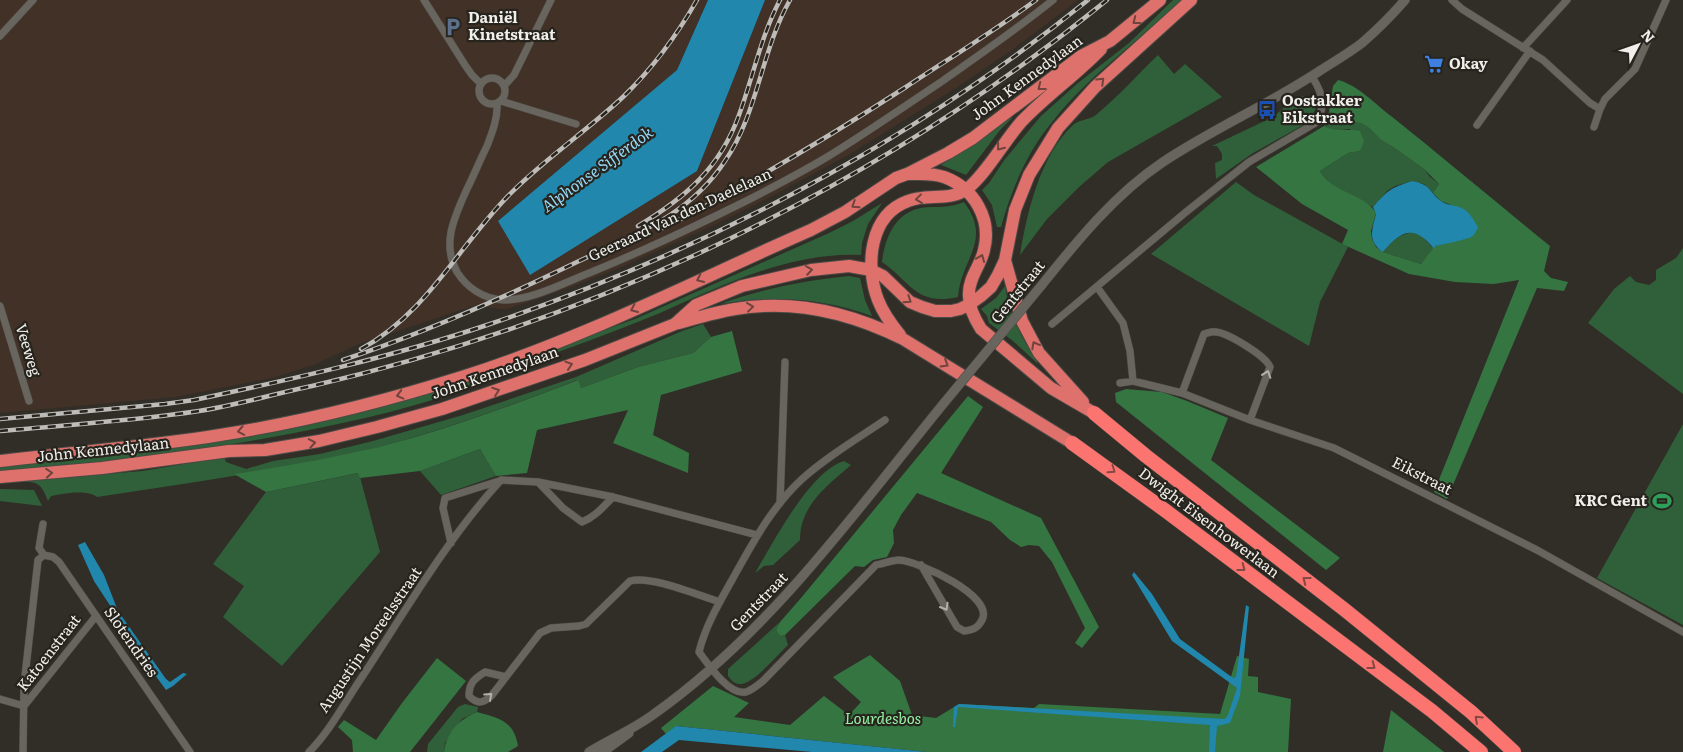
<svg xmlns="http://www.w3.org/2000/svg" width="1683" height="752" font-family="Literata,serif">
<rect width="100%" height="100%" fill="#302e27"/>
<path fill="#423127" d="M0 0H708L677 70 498 221 697 171 765 0H1078L1012 50 956 88 850 154 774 195 712 226 624 266 569 288 505 310 476 305 359 344 316 364 276 377 176 397 0 413Z"/>
<path fill="#306039" d="M1173 0H1181C1139 41 1089 75 1053 121 1027 152 1012 188 1001 227H997L992 205 982 190 989 183 1005 159 1041 116 1078 83 1129 43Z
M1158 55 1174 74 1185 64 1222 97 1108 162 1079 187 1047 219 1020 255C1027 212 1040 156 1073 125 1080 119 1091 120 1097 114 1119 96 1138 74 1158 55Z
M1302 96 1308 98 1316 107 1312 118 1307 123 1253 153 1216 179 1215 163 1222 160V154L1217 146H1212L1273 117 1293 100Z
M1329 111 1342 120 1349 122 1361 123 1369 128 1381 140 1393 147 1424 169 1430 177 1439 184 1433 193 1424 184 1412 181 1395 186 1387 191 1373 207C1355 196 1331 190 1320 171L1348 153 1360 151 1350 129 1331 131 1324 126Z
M1011 116 1012 118 1000 130 966 175 941 165 982 139Z
M1236 182 1254 195 1348 247 1320 302 1309 346 1151 254Z
M964 202C993 241 961 258 958 297 916 306 912 283 882 262 885 236 897 208 929 207 941 207 951 207 964 202Z
M882 203 868 224 862 243 861 255C789 252 723 285 660 313 612 333 562 350 513 369 496 375 480 384 463 390 400 412 333 426 267 438 179 454 90 465 0 472V466L218 439 574 341 635 319 829 233 853 221Z
M1413 232 1419 233 1434 249 1421 264 1383 252C1392 241 1400 234 1413 232Z
M1683 248V394L1588 323 1614 289 1630 276 1636 282 1649 285 1656 280V270L1676 258Z
M849 276 860 278 865 300 872 316C823 298 772 295 720 304 765 288 802 281 849 276Z
M1005 286C1009 314 1021 339 1038 361L1037 363 1013 341 989 323 987 316 981 309 996 298Z
M703 324 711 337 693 353 638 367 581 388 577 380C513 405 447 429 380 447 287 470 191 482 97 497 86 489 64 494 51 496L48 501C41 482 37 482 18 481L143 471 224 457 226 462 246 469 273 461 320 454 373 441 463 415 576 377 682 331Z
M1683 424V625L1597 578Z
M480 449 496 476 441 495 420 471Z
M844 461 851 465C827 486 800 505 800 540L773 565 764 566 755 573C773 543 810 471 844 461Z
M359 473 380 552 282 666 223 617 244 586 213 564 266 492Z
M0 489 34 490 42 506 0 501Z
M780 622 776 630 780 636 785 635 788 645C778 654 753 685 740 684 734 684 731 680 728 676V669Z
M465 704 478 707 477 712 462 719 445 743 444 752H427L428 744 458 707Z"/>
<path fill="#347542" d="M1338 80C1358 85 1375 104 1391 116 1445 159 1497 203 1550 246L1544 271 1551 278 1568 282 1564 291 1537 288 1447 499 1434 492 1519 280 1494 284 1455 282 1409 274 1342 244 1348 230 1302 204 1256 167 1324 126C1335 133 1348 128 1360 131L1364 141 1360 151 1348 153 1320 171C1333 194 1366 194 1376 213L1371 231 1372 239 1376 247 1383 252 1421 264 1435 246 1457 239 1469 238 1454 206 1441 201 1433 193 1439 184 1424 169 1393 147 1381 140 1369 128 1361 123 1349 122 1342 120 1329 111 1333 86Z
M732 331 742 371 661 395 653 435 689 453 688 473 613 443 628 410 537 430 527 473 496 476 480 449 420 471 360 478 358 473 266 492 234 474C283 467 331 458 379 447 446 430 513 405 578 380L581 388 638 367 693 353 711 337Z
M1126 389 1162 392 1187 401 1228 418 1211 460 1340 558 1326 570 1116 402 1115 393Z
M968 396 983 407 941 473 1041 518 1099 627 1082 648 1075 643 1085 628 1052 562 1039 546 1029 545 1021 547 1010 540 991 522 917 493 901 515 893 530 894 543 887 557 873 560 864 567 855 566 785 635 780 636 776 630 780 622 801 598Z
M870 655 900 681 912 715 936 718 959 704 1034 708 1039 704 1220 714 1237 656 1249 659 1248 676 1258 677V692L1291 699 1288 752H927L676 726 666 734 661 728 713 686 749 703 734 717 790 725 824 696 849 715 861 702 833 677Z
M437 658 466 681 410 752H353L352 740 338 727 344 720 376 740 402 703Z
M1391 710 1444 752H1383Z
M477 712C499 718 514 721 518 746L508 752H444C447 731 459 720 477 712Z"/>
<path fill="#2187ac" d="M708 0H765L697 171 530 275 498 221 677 70Z
M1412 181C1432 185 1427 190 1441 201 1446 205 1454 205 1459 207 1469 210 1473 219 1478 227 1476 231 1475 235 1471 237 1468 239 1441 245 1435 246L1434 249C1415 224 1401 230 1383 252 1367 241 1372 230 1376 214L1373 207C1387 191 1390 188 1412 181Z
M85 542 104 575 118 611 166 679 170 682 183 673 187 674 173 686 166 690 110 613 111 607 94 581 78 545Z
M1134 572 1152 594 1180 639 1233 678 1236 677 1246 605 1249 607 1240 696 1230 723 1217 726 1215 752H1209L1210 725 958 707 955 727H953L954 707 959 704 1225 719 1228 715 1237 688 1172 641 1132 575Z
M676 726 927 752H812L679 740 662 752H641Z"/>
<g fill="none" stroke-linecap="round" stroke-linejoin="round">
<g stroke="#4c4a45" stroke-width="8">
<path id="minor" d="M424 0 465 65 472 75 481 84
M1452 0 1462 9 1543 60 1590 103 1600 109 1605 99 1635 69 1666 0
M0 36 33 0
M1523 48 1567 0
M479 91a13 13 0 1 1 26 0a13 13 0 1 1-26 0Z
M504 86 514 75 551 0
M501 101 576 124
M497 104C498 118 492 133 487 146 480 160 474 175 467 189 455 216 441 243 457 272 467 288 484 299 503 300 531 301 568 281 594 271 648 249 700 224 752 198 779 184 806 170 832 154 869 131 905 106 941 82 979 55 1017 29 1053 0
M1477 125 1530 51
M1594 127 1600 109
M1097 287 1123 323 1130 351 1133 381
M0 306 29 401
M1052 324 1186 212 1249 162 1317 122C1326 106 1322 91 1312 77
M1120 383 1133 381 1182 393 1250 420 1334 448 1537 550 1683 632
M1182 393 1204 334C1208 333 1212 331 1216 332 1228 333 1266 356 1270 367L1250 420
M885 420C857 439 826 457 801 480 771 508 752 544 732 580 719 603 705 627 699 652 708 664 729 696 746 692 752 690 758 685 763 681L876 565C883 564 892 560 899 560 918 561 995 596 982 620 978 628 973 630 964 631L957 627 921 565
M538 482 563 508 582 522C595 517 603 507 613 497
M780 503 785 362
M43 524 39 548 44 555
M451 543 443 508 445 498 499 481
M44 555 53 557 59 562 190 752
M506 677 485 672C474 679 469 683 469 696 478 705 484 703 492 695L540 633 551 628 579 626 586 624 630 581C651 575 697 595 720 602
M0 699 24 706 96 616
M23 752 24 685 38 560 44 555
M309 752C330 731 345 702 362 677 406 610 447 539 501 480L538 482 613 497 757 535"/>
</g>
<g stroke="#4c4a45" stroke-width="10">
<path id="tertiary" d="M1041 286C1077 241 1115 194 1163 162 1214 128 1270 104 1321 70 1335 61 1349 53 1362 43 1377 30 1392 15 1405 0
M589 752C610 739 634 729 654 714 771 631 855 512 944 403
M603 752 629 733"/>
</g>
<g stroke="#4c4a45" stroke-width="14">
<path id="trunk" d="M910 174C921 174 933 173 944 177 974 188 992 219 984 250 981 265 969 277 969 293 968 306 974 318 981 329L1051 388 1094 413
M1005 260 1022 321 1039 353 1083 402
M679 323C697 318 716 312 735 309 793 299 851 313 903 339L1072 443
M900 335C891 324 883 313 878 300 865 266 869 215 908 201 927 193 949 202 967 189 987 173 1004 141 1022 121 1047 95 1076 75 1101 49
M0 461C73 452 147 447 220 435 303 422 386 401 465 376 584 338 697 280 811 230L845 212 896 178 907 174 948 153 973 138 1081 56 1110 41 1160 0
M0 477 102 468 229 451 265 450 319 441 377 427 442 409 585 360 675 324 696 305 742 286 811 270 849 266 871 270 883 276 910 302 922 307 935 311H951L960 309 970 304 981 296 991 287 998 275 1005 260 1015 210 1029 175 1058 128 1095 87 1191 0"/>
</g>
<g stroke="#4c4a45" stroke-width="15">
<path id="motorway" d="M1094 413 1146 456 1345 610 1471 712 1514 752
M1072 443 1166 511 1432 711 1481 752"/>
</g>
<use href="#minor" stroke="#68655e" stroke-width="7"/>
<use href="#tertiary" stroke="#68655e" stroke-width="9"/>
<use href="#trunk" stroke="#de716c" stroke-width="12"/>
<use href="#motorway" stroke="#fc746f" stroke-width="14"/>
<g stroke="#bebcb8" stroke-width="4.5">
<path id="rail" d="M638 226C685 198 720 168 739 115 753 77 761 36 780 0
M663 228C747 186 827 138 906 87 950 58 994 31 1036 0
M361 349C428 313 460 243 512 192 547 157 588 130 624 96 653 68 677 35 697 0
M343 360C424 333 501 299 577 262 634 235 689 216 725 161 758 113 761 51 790 0
M0 419 165 404 194 400C293 379 392 357 487 325 703 252 911 143 1088 0
M0 431C66 425 133 421 199 411 237 405 274 394 312 386 600 319 877 187 1107 0"/>
</g>
<use href="#rail" stroke="#26241d" stroke-width="2.5" stroke-dasharray="8" stroke-linecap="butt"/>
<g stroke="#4c4a45" stroke-width="10" stroke-linecap="butt">
<path id="tertiary-bridge" d="M944 403 1041 286"/>
</g>
<use href="#tertiary-bridge" stroke="#68655e" stroke-width="9"/>
</g>
<defs><path id="oneway-chevron" d="M-2-3.5L2.5 0L-2 3.5" fill="none" stroke-width="1.6" stroke-linecap="round" stroke-linejoin="round" transform="scale(1.25)"/></defs>
<g stroke="#70433d">
<use href="#oneway-chevron" transform="translate(1136 21) rotate(142)"/>
<use href="#oneway-chevron" transform="translate(1101 81) rotate(-44)"/>
<use href="#oneway-chevron" transform="translate(1041 87) rotate(142)"/>
<use href="#oneway-chevron" transform="translate(1000 147) rotate(128)"/>
<use href="#oneway-chevron" transform="translate(919 199) rotate(173)"/>
<use href="#oneway-chevron" transform="translate(855 205) rotate(147)"/>
<use href="#oneway-chevron" transform="translate(981 258) rotate(-68)"/>
<use href="#oneway-chevron" transform="translate(809 270) rotate(-9)"/>
<use href="#oneway-chevron" transform="translate(700 279) rotate(155)"/>
<use href="#oneway-chevron" transform="translate(908 300) rotate(34)"/>
<use href="#oneway-chevron" transform="translate(750 307) rotate(-7)"/>
<use href="#oneway-chevron" transform="translate(634 309) rotate(156)"/>
<use href="#oneway-chevron" transform="translate(1035 345) rotate(-118)"/>
<use href="#oneway-chevron" transform="translate(945 364) rotate(31)"/>
<use href="#oneway-chevron" transform="translate(569 365) rotate(-18)"/>
<use href="#oneway-chevron" transform="translate(496 391) rotate(-20)"/>
<use href="#oneway-chevron" transform="translate(400 395) rotate(165)"/>
<use href="#oneway-chevron" transform="translate(241 431) rotate(169)"/>
<use href="#oneway-chevron" transform="translate(312 443) rotate(-10)"/>
<use href="#oneway-chevron" transform="translate(49 473) rotate(-5)"/>
</g>
<g stroke="#b3b1ac">
<use href="#oneway-chevron" transform="translate(1267 374) rotate(-71)"/>
<use href="#oneway-chevron" transform="translate(945 607) rotate(60)"/>
<use href="#oneway-chevron" transform="translate(489 696) rotate(-42)"/>
</g>
<g stroke="#864842">
<use href="#oneway-chevron" transform="translate(1112 470) rotate(35)"/>
<use href="#oneway-chevron" transform="translate(1242 568) rotate(37)"/>
<use href="#oneway-chevron" transform="translate(1306 580) rotate(-142)"/>
<use href="#oneway-chevron" transform="translate(1372 666) rotate(37)"/>
<use href="#oneway-chevron" transform="translate(1478 719) rotate(-137)"/>
</g>
<defs>
<g id="parking-bare" transform="scale(1.5)"><path d="M-3.5-5.5H1a3.5 3.5 0 0 1 0 7H-1V5.5H-3.5ZM-1-3.4V-.6H.8a1.4 1.4 0 0 0 0-2.8Z" fill="#5c6f8a" stroke="#26241d" stroke-width="2.5" paint-order="stroke"/></g>
<g id="supermarket-bare" transform="scale(1.5)"><path d="M-6-5.5h2.5l.6 2H6L4.5 2H-2.5L-4.4-4H-6ZM-1.5 3.2a1.3 1.3 0 1 0 .1 0ZM3 3.2a1.3 1.3 0 1 0 .1 0Z" fill="#3f7fe0" stroke="#26241d" stroke-width="2.5" paint-order="stroke"/></g>
<g id="bus-bare" transform="scale(1.5)"><path d="M-5-6H5V4H4V6H2V4H-2V6H-4V4H-5ZM-3.5-4V0h7V-4ZM-3.5 1.2v1.5H-2V1.2ZM2 1.2v1.5H3.5V1.2Z" fill="#1a4fb4" stroke="#26241d" stroke-width="2.5" paint-order="stroke"/></g>
<g id="stadium-bare" transform="scale(1.5)"><path d="M0-5a6.5 5 0 1 0 0 10a6.5 5 0 1 0 0-10ZM-3.5-1.8h7v3.6h-7Z" fill="#2e9e5b" stroke="#26241d" stroke-width="2.5" paint-order="stroke"/></g>
</defs>
<g fill-rule="evenodd">
<use href="#parking-bare" x="453" y="27"/>
<use href="#supermarket-bare" x="1434" y="64"/>
<use href="#bus-bare" x="1267" y="110"/>
<use href="#stadium-bare" x="1662" y="501"/>
</g>
<g text-anchor="middle" stroke-width="4.5" stroke-linejoin="round" paint-order="stroke">
<g font-size="15" font-weight="bold" fill="#f1efeb" stroke="#26241d" text-anchor="start">
<text x="468" y="23">Daniël<tspan x="468" dy="17">Kinetstraat</tspan></text>
<text x="1449" y="69">Okay</text>
<text x="1282" y="106">Oostakker<tspan x="1282" dy="17">Eikstraat</tspan></text>
<text x="1647" y="506" text-anchor="end">KRC Gent</text>
</g>
<g font-size="15" fill="#f1efeb" stroke="#26241d">
<text transform="translate(1027 78) rotate(-36)" y="5">John Kennedylaan</text>
<text transform="translate(680 215) rotate(-25)" y="5">Geeraard Van den Daelelaan</text>
<text transform="translate(1018 292) rotate(-51)" y="5">Gentstraat</text>
<text transform="translate(28 350) rotate(73)" y="5">Veeweg</text>
<text transform="translate(495 373) rotate(-19)" y="5">John Kennedylaan</text>
<text transform="translate(103 450) rotate(-6)" y="5">John Kennedylaan</text>
<text transform="translate(1422 476) rotate(27)" y="5">Eikstraat</text>
<text transform="translate(1209 523) rotate(37)" y="5">Dwight Eisenhowerlaan</text>
<text transform="translate(759 602) rotate(-46)" y="5">Gentstraat</text>
<text transform="translate(370 640) rotate(-56)" y="5">Augustijn Moreelsstraat</text>
<text transform="translate(131 642) rotate(55)" y="5">Slotendries</text>
<text transform="translate(49 653) rotate(-52)" y="5">Katoenstraat</text>
</g>
<g font-size="15" font-style="italic" fill="#94efa4" stroke="#26241d">
<text x="883" y="724">Lourdesbos</text>
</g>
<g font-size="16" font-style="italic" fill="#95d9f8" stroke="#26241d">
<text transform="translate(597 169) rotate(-36)" y="6">Alphonse Sifferdok</text>
</g>
</g>
<g transform="translate(1638 45) rotate(49)" stroke="#26241d" stroke-width="4" paint-order="stroke">
<path d="M0-4L9 19L0 12L-9 19Z" fill="#f1efeb"/>
<text y="-8" font-size="14" font-weight="bold" text-anchor="middle" fill="#f1efeb">N</text>
</g>
</svg>
